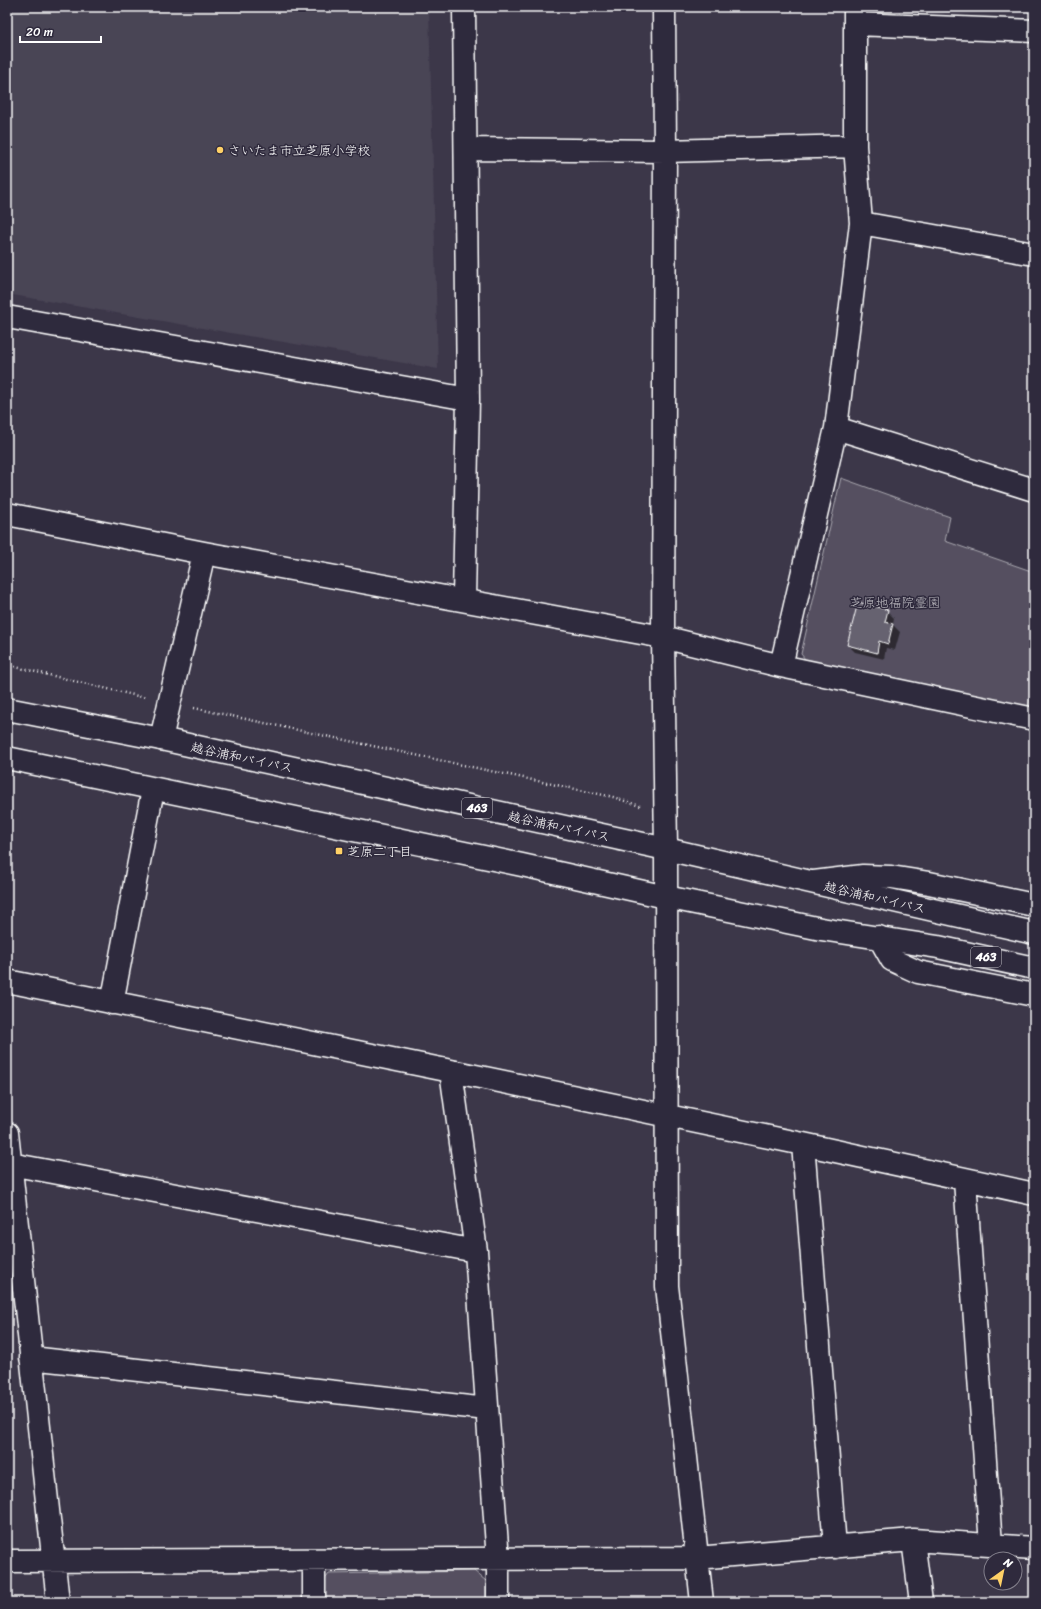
<svg xmlns="http://www.w3.org/2000/svg" width="1041" height="1609" font-family="Sriracha,'Klee One',sans-serif">
<rect width="100%" height="100%" fill="#3c3749"/>
<filter id="ink" filterUnits="userSpaceOnUse"><feTurbulence type="fractalNoise" baseFrequency=".025" numOctaves="2"/><feDisplacementMap in="SourceGraphic" scale="8" xChannelSelector="R" yChannelSelector="G"/><feConvolveMatrix kernelMatrix="1 2 1 2 8 2 1 2 1" color-interpolation-filters="sRGB"/></filter>
<g filter="url(#ink)">
<path fill="#494455" d="M7 7H429L438 369 7 294Z"/>
<path fill="#555060" stroke="#aaa8b0" d="M841 478 950 517 945 541 1034 572V678L1028 709 809 664 801 654Z
M474 1571 486 1581V1602H323V1582L329 1574Z"/>
<path fill="#0007" d="M887 611 894 618 893 625 900 632 895 650 886 648 884 659 855 652 848 645Z"/>
<path fill="#666270" stroke="#fff" d="M858 602 888 610 885 622 893 624 888 644 879 641 877 653 847 645Z"/>
<g fill="none" stroke-linecap="round" stroke-linejoin="round">
<g stroke="#fff" stroke-width="25">
<path id="minor" d="M664 7 665 151 663 637 666 849 667 1286 702 1602
M855 24 1034 31
M466 149 665 151 855 146
M861 223 1034 254
M7 317 468 399
M836 428 1034 490
M7 514 204 553 663 637 781 666 1034 719
M464 599 468 399 464 7
M781 666 836 428 861 223 855 146V7
M161 739 204 553
M814 882 863 876 891 877 929 883 1034 905
M879 937 892 960 918 972 1034 995
M7 981 451 1071 803 1144 1034 1194
M112 1003 153 789
M451 1071 476 1251 498 1560V1602
M7 1133 58 1602
M803 1144 835 1547
M10 1164 476 1251
M965 1180 991 1545
M31 1358 487 1409
M913 1540 921 1602
M314 1560V1602
M7 1561 696 1558 913 1540 1034 1548"/>
</g>
<g stroke="#fff" stroke-width="25">
<path id="trunk" d="M7 709 161 739 666 849 1034 933
M7 758 522 865 666 897 821 929 938 947 1034 968"/>
</g>
<path stroke="#fff" stroke-width="2.5" stroke-dasharray="1 3" stroke-linecap="butt" d="M7 665 146 698
M194 708 613 797 640 806"/>
<use href="#minor" stroke="#2f2a3d" stroke-width="22"/>
<use href="#trunk" stroke="#2f2a3d" stroke-width="22"/>
</g>
</g>
<g fill="#ffd166" stroke="#2f2a3d" stroke-width="1.5">
<circle cx="220" cy="150" r="4"/>
<rect x="335" y="847" width="8" height="8" rx="2"/>
</g>
<g text-anchor="middle" stroke-width="3" stroke-linejoin="round" paint-order="stroke">
<g fill="#2f2a3d" stroke="#c1bfc5" stroke-width="1">
<rect x="462" y="798" width="30" height="20" rx="3"/>
<rect x="971" y="947" width="30" height="20" rx="3"/>
</g>
<g font-size="12" font-weight="bold" fill="#fff">
<text x="477" y="812">463</text>
<text x="986" y="961">463</text>
</g>
<g font-size="13" fill="#fff" stroke="#2f2a3d" text-anchor="start">
<text x="228" y="155">さいたま市立芝原小学校</text>
<text x="347" y="856">芝原二丁目</text>
</g>
<g font-size="13" fill="#bbb9bf" stroke="#2f2a3d">
<text x="895" y="607">芝原地福院霊園</text>
</g>
<g font-size="13" fill="#fff" stroke="#2f2a3d">
<text transform="translate(242 757) rotate(12)" y="5">越谷浦和バイパス</text>
<text transform="translate(559 826) rotate(12)" y="5">越谷浦和バイパス</text>
<text transform="translate(875 897) rotate(13)" y="5">越谷浦和バイパス</text>
</g>
</g>
<rect width="1041" height="1609" fill="none" stroke="#2f2a3d" stroke-width="24"/>
<rect x="12" y="12" width="1017" height="1585" fill="none" stroke="#fff" stroke-width="1.5" filter="url(#ink)"/>
<g transform="translate(1003 1571) rotate(33)"><circle r="19" fill="#2f2a3d" stroke="#827f8b"/>
<path d="M0-3L7 15L0 10L-7 15Z" fill="#ffd166"/>
<text y="-6" font-size="11" font-weight="bold" text-anchor="middle" fill="#ffffff">N</text>
</g>
<path d="M20 36v6h81v-6" fill="none" stroke="#ffffff" stroke-width="2"/>
<text x="26" y="36" font-size="12" fill="#ffffff" stroke="#2f2a3d" stroke-width="3" paint-order="stroke">20 m</text>
</svg>
